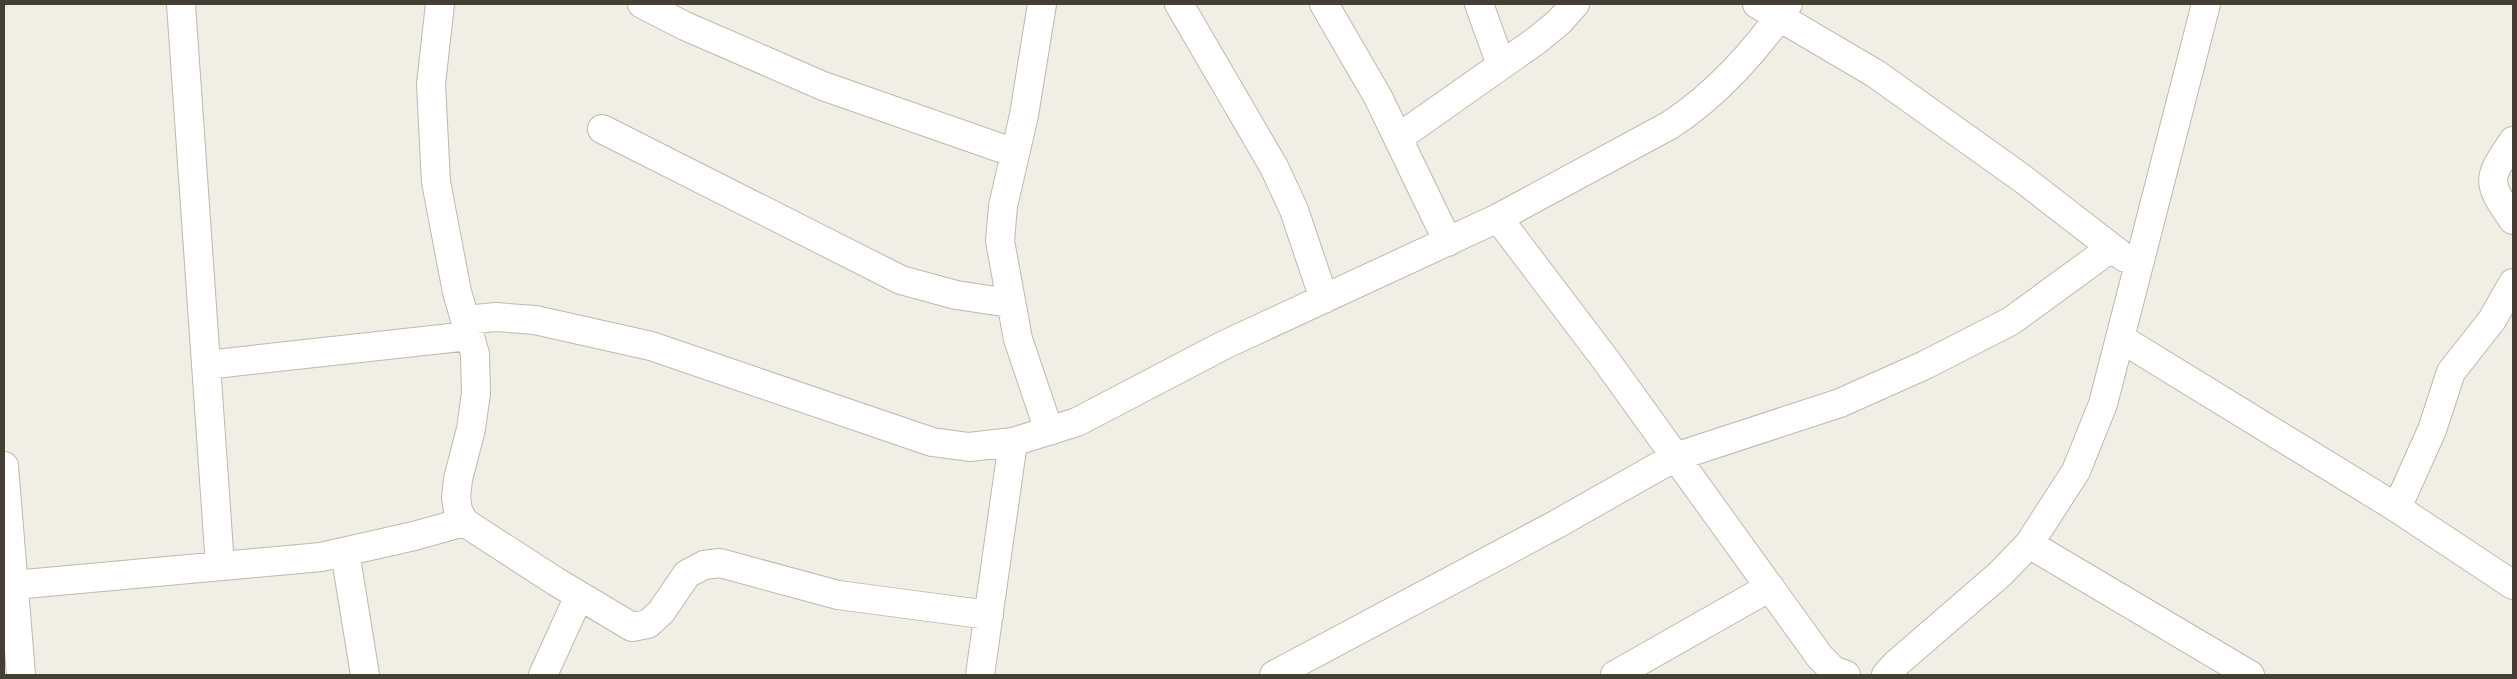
<svg xmlns="http://www.w3.org/2000/svg" width="2517" height="679" font-family="'Golos Text',sans-serif">
<rect width="100%" height="100%" fill="#f1eee5"/>
<g fill="none" stroke-linecap="round" stroke-linejoin="round">
<g stroke="#bfb9ac" stroke-width="30">
<path id="minor" d="M181 4 220 566
M440 4 431 84 436 182 457 292 475 354 476 393 471 429 458 479 456 498 458 510 464 522 555 581 632 627 648 624 661 612 687 574 704 565 720 563 838 595 989 615
M642 4 685 26 823 86 1015 153
M1042 4 1024 115 1003 206 1000 241 1018 339 1049 431
M1179 4 1274 167 1294 210 1324 299
M1324 4 1378 97 1448 242
M1479 4 1501 65
M1757 4 1876 74 2023 179 2125 258
M602 129 901 280 956 295 1010 303
M1398 138 1537 40 1559 22 1575 4
M2513 141C2487 180 2486 181 2513 220
M1498 218 1605 359 1820 657 1833 670 1846 675
M465 320 496 317 535 320 651 346 932 442 969 447 1013 442 1077 422 1224 345 1498 218 1670 125C1716 95 1757 50 1788 4
M2120 338 2397 508 2513 585
M206 365 469 336
M4 466 21 675
M2397 508 2432 430 2451 372 2492 320 2513 283
M2029 544 2250 675
M345 552 365 675
M14 585 321 557 414 536 464 522
M543 675 579 596
M980 675 1013 442
M1274 675 1557 524 1675 457 1840 403 1925 365 2011 321 2111 248
M1615 675 1770 587
M1886 675 1897 663 2000 574 2029 544 2076 471 2103 404 2206 4"/>
</g>
<use href="#minor" stroke="#fff" stroke-width="28"/>
</g>
<rect width="2517" height="679" fill="none" stroke="#433f35" stroke-width="10"/>
</svg>
